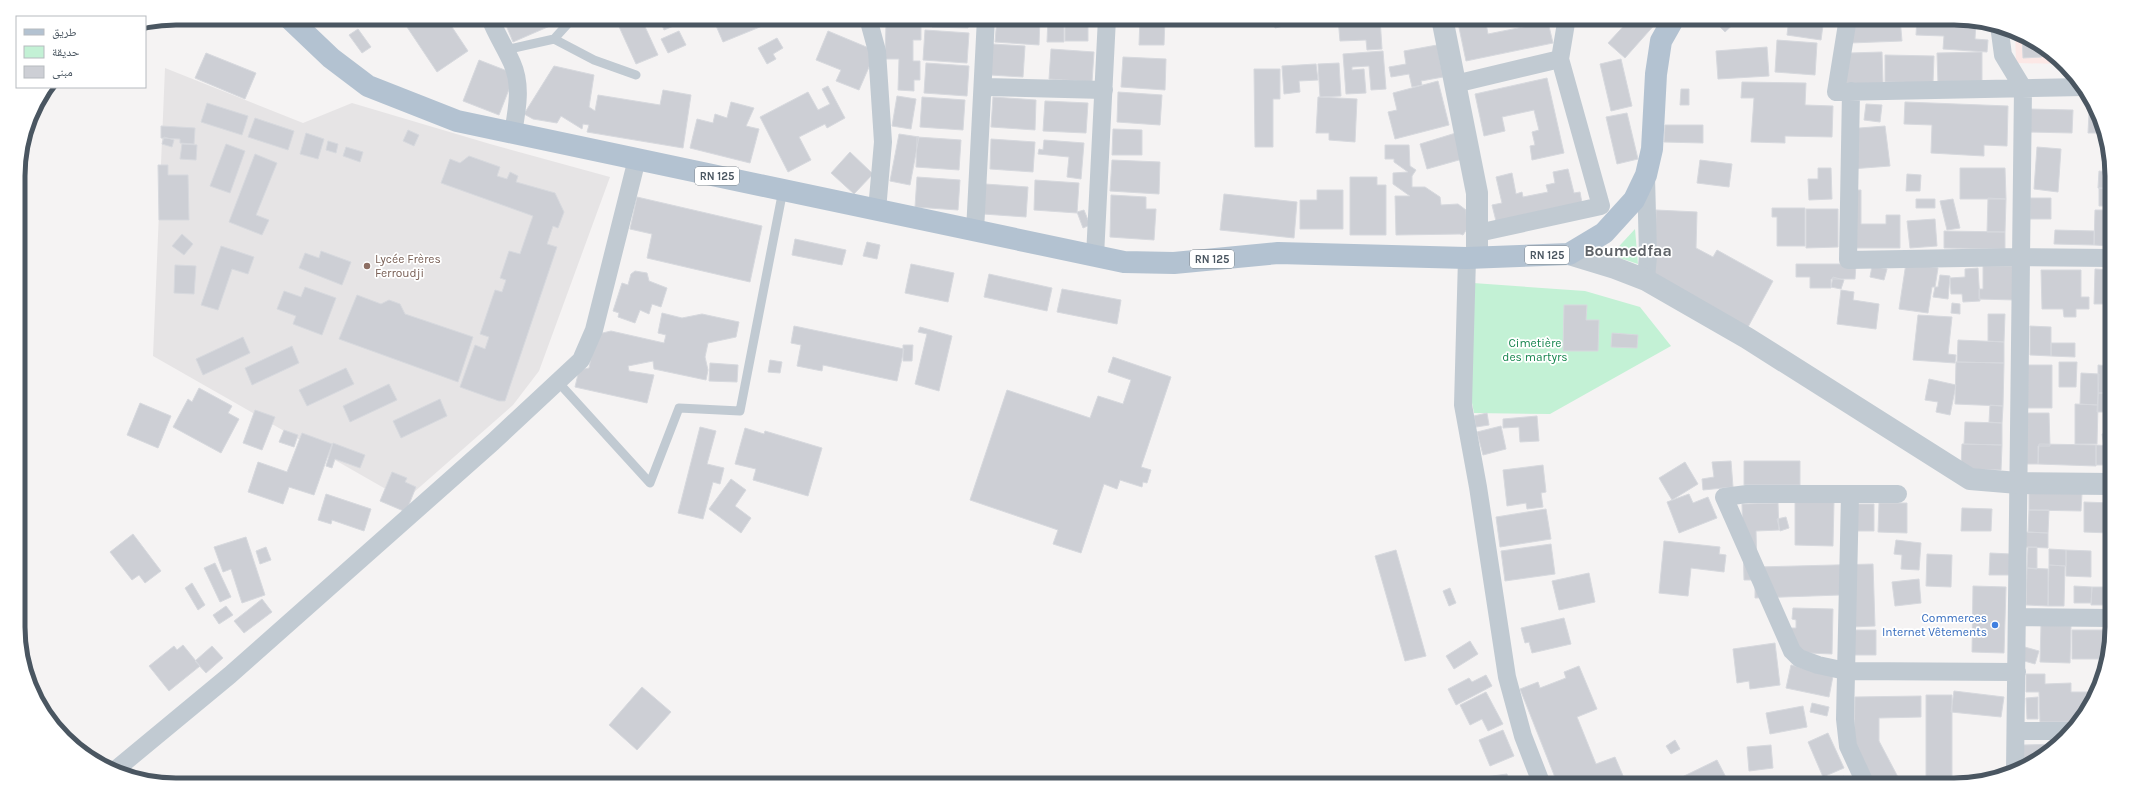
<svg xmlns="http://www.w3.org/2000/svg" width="2130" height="803" font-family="Karla,'Noto Naskh Arabic',sans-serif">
<rect width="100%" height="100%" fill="#f5f3f3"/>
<path fill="#e6e4e5" d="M165 68 303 123 352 103 490 144 610 177 539 371 513 405 405 500 153 356Z"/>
<path fill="#fce8e6" d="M2015 31 2042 45 2064 64 2016 63Z"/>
<path fill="#c3f1d5" d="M1635 229 1638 264 1611 255Z
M1473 283 1585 291 1640 307 1671 346 1550 414 1474 413 1471 398Z"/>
<path fill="#cdcfd5" stroke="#d7d9de" d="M345 18H353L343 26 340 23Z
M401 18H446L468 51 437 72Z
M503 18H566V19L513 42Z
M620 18H641L658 55 636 64 616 20Z
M659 18H693L664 30Z
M721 18H782L723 42 714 21Z
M890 18H905L906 19 891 22Z
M908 18H923V21L908 22Z
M932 18H969L968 28 932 27Z
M997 18H1040L1039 45 995 42Z
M1048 18H1064V42H1047Z
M1065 18H1088V41H1065Z
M1140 18H1165L1164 45H1139Z
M1281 18H1286L1288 25 1275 28 1273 20Z
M1338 18H1380L1382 49 1367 50 1366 40 1340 41Z
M1457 18H1485L1488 34 1548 22 1553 43 1466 61Z
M1631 18H1652L1657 22 1625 58 1608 43Z
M1725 18 1739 19 1725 32 1718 25Z
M1789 18H1824L1821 40 1787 35Z
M1848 18H1900L1902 41 1850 43Z
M1917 18H1954L1976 22 1975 39 1988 40 1987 52 1943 49 1944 36 1916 35Z
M886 24 921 25V40H913V61H920V80H914V91L898 90 899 59H885Z
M358 29 371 47 362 53 349 35Z
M925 30 969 33 967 63 923 60Z
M679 31 686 45 668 53 661 39Z
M828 31 876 51 859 90 836 81 841 70 816 60Z
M2022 35 2042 44V57L2023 58Z
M777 38 783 48 773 54 776 59 767 64 758 48Z
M1777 40 1817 43 1815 75 1775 72Z
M992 44 1025 46 1023 77 990 75Z
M1437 45 1443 77 1421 81 1422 85 1412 87 1409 74 1391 77 1389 67 1406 64 1404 51Z
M1767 47 1769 76 1718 79 1716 51Z
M1051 49 1094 52 1092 82 1049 79Z
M1383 51 1386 89 1371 90 1369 66 1352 67V70L1364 69 1366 93 1346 94 1343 54Z
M1882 52 1883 83 1843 84 1850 53Z
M1982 52V84H1938L1937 53Z
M206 53 256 73 245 99 195 78Z
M1885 55 1934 56 1933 83 1885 82Z
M1123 57 1166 59 1165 90 1121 87Z
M1621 59 1632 106 1611 111 1600 64Z
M479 60 515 74 499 115 463 101Z
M926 63 969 66 967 96 924 93Z
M1339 63 1341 96 1320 97 1318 64Z
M1316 64 1318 80 1299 81 1300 92 1284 94 1282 66Z
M554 66 594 75 589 107 595 111 598 95 660 105 663 90 691 95 683 148 587 132 589 125 583 124 582 129 561 116 557 123 533 119 524 114Z
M1254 69H1280V99H1273V147H1255Z
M1547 78 1564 153 1532 160 1530 146 1535 145 1532 132 1539 130 1534 110 1502 117 1505 131 1484 136 1475 94Z
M1438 81 1449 125 1395 139 1388 112 1397 110 1393 93Z
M1742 82 1806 83 1805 105 1833 106 1832 137 1785 136V143L1751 142 1754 98H1741Z
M828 86 845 118 827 128 825 124 799 137 811 160 788 172 760 117 808 92 818 110 830 104 822 89Z
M1681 89H1689V105H1680Z
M1118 92 1162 95 1160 125 1117 122Z
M897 96 916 99 911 129 892 126Z
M922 97 965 100 963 130 920 127Z
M993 97 1036 100 1035 130 991 127Z
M1318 97 1357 99 1355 142 1329 140V133H1316Z
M1045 101 1088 103 1086 133 1043 131Z
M731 102 754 108 746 126 759 129 750 163 690 148 697 119 713 123 715 114 727 118Z
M1905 102 2008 106 2007 146 1984 145V156L1931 153 1932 125 1904 124Z
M207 103 248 116 242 135 201 122Z
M1866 104 1882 105 1880 122 1864 120Z
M2029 109 2073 110 2072 133 2028 132Z
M1627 113 1638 159 1617 164 1606 117Z
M2089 113H2098L2104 133H2088Z
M255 118 294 131 288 150 248 137Z
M1665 125H1703V143L1664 142Z
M161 126 195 128 194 144 180 143V139L161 138Z
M1885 126 1890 166 1851 169 1847 129Z
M1113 129 1142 130V155H1112Z
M408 130 419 135 414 146 403 141Z
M1459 132 1466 158 1427 169 1420 144Z
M306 133 324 139 318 159 300 154Z
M899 134 919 137 910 185 890 181Z
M164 137 174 140 172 147 162 144Z
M917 137 961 140 959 170 916 167Z
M991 139 1035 142 1033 172 990 169Z
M1044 140 1084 143 1081 179 1067 177 1069 157 1038 154 1039 149 1043 150Z
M328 141 338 144 336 153 326 150Z
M182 144 197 145 196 160 180 159Z
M226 144 245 151 230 193 210 186Z
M1385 145H1409L1410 166 1416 170 1412 176V187H1425L1440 197 1441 205 1458 204 1466 210 1467 229 1463 235 1460 234 1396 235 1395 196H1410L1393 184V173L1408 172 1394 162V159H1385Z
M346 147 363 152 360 162 343 156Z
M2037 147 2061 149 2058 192 2034 189Z
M850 152 873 174 854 194 831 173Z
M255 154 277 163 256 215 269 220 262 235 229 222Z
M469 156 500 167 497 176 507 179 510 172 518 176 516 182 555 193 564 212 558 228 553 226 547 244 557 247 505 401H499L460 387 475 345 485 349 489 337 480 334 495 290 502 292 506 280 500 278 509 251 520 254 533 216 441 183 450 159 460 163Z
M1112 160 1160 162 1159 194 1110 191Z
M1700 160 1732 164 1729 187 1697 183Z
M158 165H168V175H188L189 220H159Z
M1818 168H1831L1832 199 1809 200 1808 179H1818Z
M1960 168H2005L2006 199H1960Z
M1568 169 1574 193 1580 192 1582 203 1496 221 1492 205 1502 203 1496 177 1512 173 1516 194 1522 192 1523 197 1548 192 1546 185 1555 183 1553 172Z
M2099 171 2111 172V188H2098Z
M1907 174 1921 175 1920 191H1906Z
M917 177 960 180 958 210 915 207Z
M1350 177H1377V185H1386V235H1350Z
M1035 180 1079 183 1077 213 1034 210Z
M985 184 1028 187 1026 217 983 214Z
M2099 188 2111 189V206H2099Z
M1317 190H1343V229H1300V200H1317Z
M1849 190H1861V224H1886V215H1900V248H1849Z
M1224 194 1297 202 1294 238 1220 230Z
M1111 195 1146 197V209H1156L1154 240 1110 237Z
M637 197 762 226 750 282 647 258 652 234 630 229Z
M1988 198 2006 199 2005 232H1987Z
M2030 198H2051V219H2030Z
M1916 199H1935V208H1916Z
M1953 199 1960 228 1947 230 1940 201Z
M1772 208H1805V246H1777V217H1772Z
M1806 209H1838V247L1806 248Z
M1084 210 1090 225 1083 228 1077 212Z
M1656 210 1697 212 1696 248 1713 257 1717 250 1773 281 1748 327 1654 275Z
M2095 210H2111V246L2094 245Z
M1935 219 1937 246 1910 248 1907 221Z
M2055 230 2094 231V245L2054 244Z
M1944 231 2005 232V249L1944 248Z
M182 234 193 244 184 255 172 246Z
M795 239 846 250 842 265 792 255Z
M867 242 880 245 877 259 863 256Z
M221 246 254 257 248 274 232 269 218 310 201 305Z
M321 251 351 262 342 285 299 268 305 253 319 258Z
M1906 263 1938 268 1935 287H1932L1928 313 1899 309Z
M911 264 954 273 948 302 905 293Z
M1796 264H1856L1855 279H1831V288H1810V277H1796Z
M175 265 196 266 194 294 174 293Z
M1872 266 1887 269 1884 280 1870 277Z
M1983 266H2016L2015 300 1979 299V289H1983Z
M1978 268 1980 301 1963 302 1962 294H1951L1950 278 1965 277V269Z
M2095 269 2111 270V304H2094Z
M2041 270H2081V297H2089V309H2076V317H2064L2063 309H2042Z
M635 271 647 273 649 281 667 288 661 307 652 304 649 314 640 310 635 323 618 317 619 313 613 311 622 283 628 285 631 274Z
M989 274 1052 288 1047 311 984 297Z
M1940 275 1950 276 1948 299 1933 297 1935 287H1938Z
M1833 277 1844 280 1841 289 1831 287Z
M305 287 336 298 322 335 293 324 296 316 277 309 284 291 301 297Z
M1062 289 1121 300 1117 324 1057 312Z
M1841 290 1854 292 1853 300 1879 304 1876 329 1837 324Z
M357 295 381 304 389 300 400 304 405 314 473 337 458 382 339 339Z
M1952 303 1960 304V314L1951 313Z
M1564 305H1587L1586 320H1599L1598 351H1563Z
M662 313 682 318 702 314 739 322 736 337 708 343 705 357 708 370 706 380 654 369 653 361 628 366 629 371 654 375 647 403 575 387 579 370 589 368 593 348 590 336 611 331 664 343 666 335 658 333Z
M1988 314H2005L2004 342 1988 341Z
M1918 315 1952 317 1948 354 1956 355 1955 363 1913 360Z
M794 326 904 349 897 381 823 365 822 371 797 366 801 345 791 343Z
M2030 326 2051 327V356L2030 355Z
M920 327 952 336 939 391 915 384 927 334 918 332Z
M1612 333 1638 335 1637 348 1611 347Z
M243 337 250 353 203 375 196 359Z
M1958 340 2004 342V363L1957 362Z
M2051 343H2075V357L2051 356Z
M903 345H913L912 361H903Z
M292 346 299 363 252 385 245 368Z
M1113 357 1171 377 1141 467 1151 470 1147 483 1143 482 1142 487 1120 480 1117 489 1104 484 1081 553 1053 544 1058 530 970 500 1007 390 1090 418 1098 396 1123 404 1131 380 1108 372Z
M770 360 782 362 780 373 768 372Z
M1956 362 2004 363 2003 406 1955 404Z
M2059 362H2077L2076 387H2059Z
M710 363 738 365 737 382 709 381Z
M2024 365H2052V408H2024Z
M2098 365 2111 366V393H2098Z
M346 368 354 384 307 406 299 390Z
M2081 373 2099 374 2098 405 2080 404Z
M1929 379 1956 385 1950 415 1936 412 1938 402 1925 400Z
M389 384 397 400 350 422 343 406Z
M199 388 232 406 228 413 239 419 221 453 173 427 188 399 192 402Z
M2098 393H2111V412H2097Z
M440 399 447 416 401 438 393 421Z
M140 403 171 416 158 448 127 435Z
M2075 404 2098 405 2097 444H2075Z
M1990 405 2003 406 2002 423 1989 422Z
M255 410 275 417 262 450 243 443Z
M1487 413 1489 425 1476 427 1474 416Z
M2022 413H2049L2050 446H2038V464H2022Z
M1537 416 1539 441 1520 442 1519 427 1503 428V419Z
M1965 422 2002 423V445L1964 444Z
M1501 426 1506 449 1483 455 1477 432Z
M700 427 716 431 707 464 724 468 720 484 713 482 703 519 678 513Z
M745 428 764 434 765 431 822 448 808 496 753 480 756 469 735 464Z
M284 430 298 435 294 447 279 442Z
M302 433 332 444 314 495 289 487 283 504 248 492 258 462 287 472Z
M2111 433V445L2104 446 2102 434Z
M333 443 365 455 360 468 335 459 332 468 326 466Z
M1962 444 2002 445 2001 470 1961 469Z
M2039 444 2096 445V466L2038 464Z
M2096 445 2111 446 2112 465H2096Z
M1731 461 1733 487 1703 490 1702 479 1714 477 1712 462Z
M1744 461H1800V485H1744Z
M1685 462 1698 484 1672 500 1659 478Z
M1543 465 1546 492 1541 493 1543 507 1527 509 1526 503 1507 506 1503 470Z
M392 472 407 478 405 482 416 487 406 512 380 501Z
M731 479 746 490 735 506 751 518 741 533 709 509Z
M2029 491 2082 493 2081 511 2029 510Z
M326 494 371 509 364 531 332 520 331 524 318 520Z
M1689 494 1693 503 1708 497 1717 518 1679 533 1667 502Z
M1795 502H1834L1833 546 1795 545Z
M2084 502 2111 503 2110 533 2084 532Z
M1778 503 1779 530 1756 531 1757 567 1873 564 1875 626 1851 627 1840 595 1755 598V580H1744L1742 504Z
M1879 503H1907V533L1878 532Z
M1851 504H1874V531H1851Z
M1962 508 1992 509 1991 531H1961Z
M1546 509 1551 539 1500 547 1496 517Z
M2029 510H2049L2048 533 2028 532Z
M1786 517 1789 528 1780 531 1777 519Z
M2025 532 2048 533V548L2025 547Z
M133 534 161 571 145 583 139 575 132 580 110 552Z
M246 537 265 595 242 603 231 569 223 572 214 547Z
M1896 540 1921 543 1919 570 1901 569 1902 555 1894 554Z
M1664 541 1720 547 1719 554 1726 555 1724 572 1691 568 1688 596 1659 593Z
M1551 544 1555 574 1505 581 1501 551Z
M266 547 271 560 260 564 256 551Z
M2028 547H2037V569L2027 568Z
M2049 549 2066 550V566L2049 565Z
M1396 550 1426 656 1405 661 1375 556Z
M2066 550 2091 551V577L2066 576Z
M1990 553 2011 554 2010 575H1989Z
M1927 554 1952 555 1951 587 1926 586Z
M2105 558H2112V605H2104Z
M215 563 231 597 220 602 204 568Z
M2049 565 2065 566 2064 606H2048Z
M2027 568 2048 569V606L2026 605Z
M1589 573 1595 602 1559 610 1552 581Z
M1919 579 1921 603 1895 606 1892 582Z
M192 583 205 605 198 610 185 588Z
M1973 586 2006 587 2004 653 1972 652Z
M2074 586 2092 587 2091 603H2074Z
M2092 587H2104V605H2091Z
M1450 588 1456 603 1449 606 1443 591Z
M262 599 272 612 244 633 234 621Z
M226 606 233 615 219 624 213 615Z
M1793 608 1833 609 1832 654 1787 652 1788 628H1796V620L1792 619Z
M1564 618 1571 644 1532 653 1529 642 1525 643 1521 628Z
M2041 625 2071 626 2070 663 2040 662Z
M1853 630H1876V655H1843Z
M2072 630H2112L2107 659H2072Z
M1470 641 1478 654 1454 669 1446 656Z
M1775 643 1780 685 1750 689 1749 681 1737 683 1733 649Z
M183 645 200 666 169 691 149 666 174 646 177 650Z
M212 646 223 658 206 673 195 661Z
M2021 646 2039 651 2035 664 2017 659Z
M1791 665 1833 676 1829 697 1786 688Z
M1579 666 1597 709 1577 717 1596 764 1615 757 1627 785H1558L1520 689 1538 682 1540 688 1566 678 1564 672Z
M2026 674H2045V684L2071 683V692H2096L2078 725H2073V722H2040L2039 692H2026Z
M1486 675 1492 686 1456 705 1448 689 1469 678 1472 682Z
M642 687 671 712 637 750 609 725Z
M1954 691 2004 697 2001 717 1951 712Z
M1486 692 1503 724 1488 731 1482 719 1470 725 1460 705Z
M1926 695H1952V785H1926Z
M1921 696V717L1879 718V741L1899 779 1888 785H1874L1854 741 1855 697Z
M2038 697V719H2027L2026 698Z
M1812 703 1829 707 1827 716 1810 712Z
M1803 706 1807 727 1770 734 1766 713Z
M1503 730 1514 756 1490 766 1479 740Z
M1828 733 1844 768 1823 777 1808 742Z
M1675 740 1680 749 1671 754 1666 746Z
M2059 744 2050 753 2024 767 2023 745Z
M1771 745 1773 768 1749 771 1747 747Z
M1717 760 1730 785H1681L1678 779Z
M1507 774 1509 785H1479L1478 778Z
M1844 776 1848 785H1824Z"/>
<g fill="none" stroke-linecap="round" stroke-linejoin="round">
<path stroke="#c1cad2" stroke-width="9" d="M554 39 573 18
M505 50 554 39 594 60 636 75
M558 382 650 483 679 408 740 411 783 190"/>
<path stroke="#c1cad2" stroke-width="18" d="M490 18C496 34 505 47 512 63 522 85 517 110 513 133
M868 18 877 51 883 142 877 210
M1848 18 1836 92 2083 87
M1999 25 2003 55 2023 88 2015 771
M1455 84 1560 59
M983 87 1104 90
M1851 91 1848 260 2020 257 2111 258
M975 231 986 18
M1478 233 1601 206 1560 59 1566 23 1565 18
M1095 256 1107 18
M1467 258 1463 405 1478 487 1507 677 1523 736 1542 785
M1646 280 1648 255 1646 176
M1850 494 1845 719 1848 746 1866 785
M1898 494H1747L1724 497 1792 651 1799 658 1818 665 1846 671 2017 672
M2017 617 2112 618
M2016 731H2072
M114 771 230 675 493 442 581 360 594 330 637 159"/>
<path stroke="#c1cad2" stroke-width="22" d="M1442 18 1477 193V257
M1569 254 1615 268 1646 280 1747 338 1970 479 2018 483 2112 484"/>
<path stroke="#b3c2d1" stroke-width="22" d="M289 18 331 58 368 86 457 121 1124 262 1174 263 1278 253 1467 258 1569 254 1604 233 1634 200 1646 175 1652 149 1656 74 1661 41 1674 18"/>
</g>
<circle fill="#8d6e63" stroke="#fff" stroke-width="1.5" cx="367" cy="266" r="4"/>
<circle fill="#3f7fe0" stroke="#fff" stroke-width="1.5" cx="1995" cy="625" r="4"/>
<g text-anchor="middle" stroke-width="3.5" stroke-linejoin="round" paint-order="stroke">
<g fill="#fff" stroke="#808990" stroke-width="1">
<rect x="695" y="167" width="44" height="18" rx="3"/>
<rect x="1525" y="246" width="44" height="18" rx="3"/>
<rect x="1190" y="250" width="44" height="18" rx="3"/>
</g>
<g font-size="11" font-weight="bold" fill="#4a5661">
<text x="717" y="180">RN 125</text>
<text x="1547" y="259">RN 125</text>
<text x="1212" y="263">RN 125</text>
</g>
<g font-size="12" fill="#785e54" stroke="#fff" text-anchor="start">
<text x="375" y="263">Lycée Frères<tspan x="375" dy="14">Ferroudji</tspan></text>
</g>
<g font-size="12" fill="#17864f" stroke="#fff">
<text x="1535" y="347">Cimetière<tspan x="1535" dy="14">des martyrs</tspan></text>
</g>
<g font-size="12" fill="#366cbe" stroke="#fff" text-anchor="end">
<text x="1987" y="622">Commerces<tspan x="1987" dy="14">Internet Vêtements</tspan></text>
</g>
<g font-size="16" font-weight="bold" fill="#5f6368" stroke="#fff">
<text x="1628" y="256">Boumedfaa</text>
</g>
</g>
<path d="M0 0H2130V803H0ZM176 25H1954A151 151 0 0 1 2105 176V627A151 151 0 0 1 1954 778H176A151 151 0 0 1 25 627V176A151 151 0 0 1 176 25Z" fill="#fff" fill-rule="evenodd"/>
<path fill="none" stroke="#4a5661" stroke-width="5" d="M176 25H1954A151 151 0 0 1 2105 176V627A151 151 0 0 1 1954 778H176A151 151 0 0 1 25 627V176A151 151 0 0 1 176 25Z"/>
<rect x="16" y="16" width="130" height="72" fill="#ffffff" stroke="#b7bbc0"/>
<rect x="24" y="29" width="20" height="6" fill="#b3c2d1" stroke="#b7bbc0"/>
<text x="52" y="36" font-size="12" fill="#4a5661">طريق</text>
<rect x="24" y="46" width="20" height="12" fill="#c3f1d5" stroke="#b7bbc0"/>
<text x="52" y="56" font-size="12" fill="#4a5661">حديقة</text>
<rect x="24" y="66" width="20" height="12" fill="#cdcfd5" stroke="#b7bbc0"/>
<text x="52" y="76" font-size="12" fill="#4a5661">مبنى</text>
</svg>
